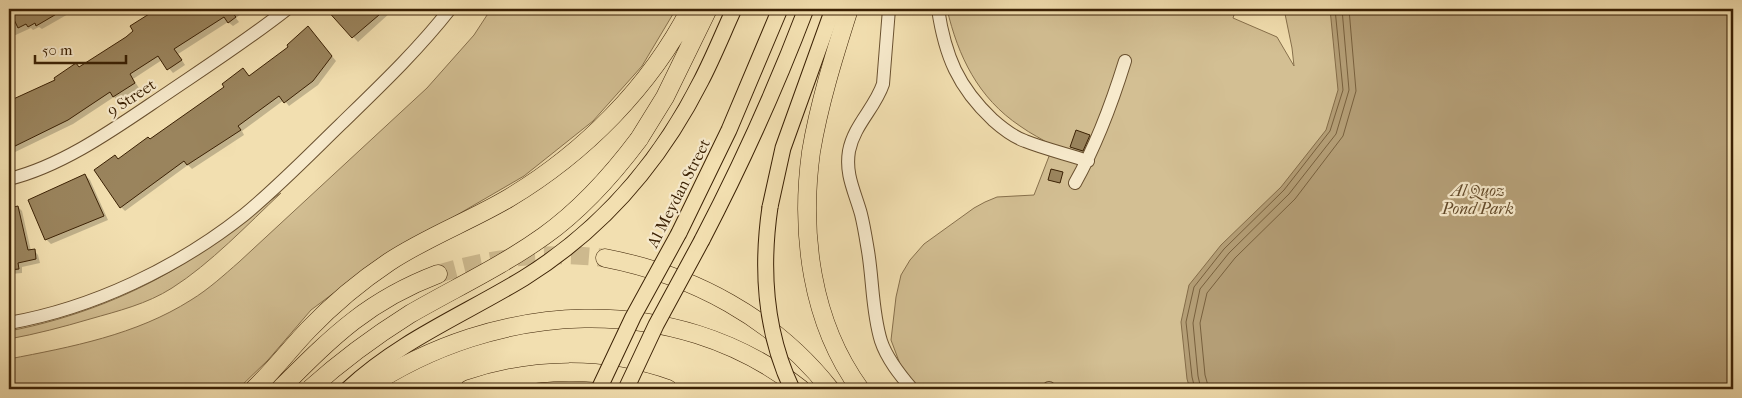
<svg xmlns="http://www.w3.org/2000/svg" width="1742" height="398" font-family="'IM FELL French Canon',serif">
<rect width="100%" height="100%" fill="#f2dfb0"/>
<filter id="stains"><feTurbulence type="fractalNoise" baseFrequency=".004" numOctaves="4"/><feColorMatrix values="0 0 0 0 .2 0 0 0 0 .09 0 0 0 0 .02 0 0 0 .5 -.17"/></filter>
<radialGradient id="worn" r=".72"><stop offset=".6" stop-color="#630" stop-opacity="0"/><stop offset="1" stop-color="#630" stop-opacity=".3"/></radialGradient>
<path fill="#d3bf93" stroke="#87704c" d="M491 9H676L642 66 593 121 524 176 371 265 311 310 268 360 238 389H9V359C71 347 136 335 191 300 209 289 224 275 239 262L427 88 474 35Z
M947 9H1236L1233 18 1277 37 1294 66 1292 48 1284 9H1733V389H918L900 364 891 340 896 297 901 275 910 260 924 244 974 208 985 202 997 197 1034 195 1053 146C1042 139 1031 134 1020 126 978 98 958 56 947 9Z
M281 193C248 224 210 264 172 288 147 304 118 311 90 319 63 327 36 334 9 339V331C72 319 138 294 192 258 223 238 250 213 281 193Z"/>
<path fill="#b49e76" stroke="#846c48" d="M1330 9H1733V389H1190L1187 379 1181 322 1189 285 1221 245 1281 187 1326 130 1338 90Z"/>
<path fill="#0003" d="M9 9H77L42 29 39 27 33 30 31 28 9 38Z
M158 9H247L236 18 239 22 233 26 228 22 178 54 185 65 173 73 162 60 133 79 139 88 118 101 114 97 73 124 9 155V102L57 80 80 68 135 32 131 26Z
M328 9H399L395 15 391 12 358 42Z
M312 32 336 61 318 85 289 106 284 100 242 131 244 135 192 169 188 165 125 211 121 207 119 160 226 87 243 70 250 77Z
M1089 136 1092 139 1085 153 1074 149 1071 147Z
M85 175 90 180 108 220 51 244 46 239Z
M18 207 22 211 31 251 34 250 38 255 40 263 22 267V273L11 274 9 272V214Z"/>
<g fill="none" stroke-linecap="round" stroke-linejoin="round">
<path stroke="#78603d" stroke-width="1" d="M1195 389 1192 377 1186 322 1194 287 1224 249 1284 190 1330 131 1343 90 1335 9
M1201 389 1198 376 1193 323 1200 289 1229 253 1289 194 1336 134 1349 90 1342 9
M1209 389 1205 375 1200 323 1207 293 1235 258 1295 199 1343 136 1356 91 1349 9"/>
</g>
<path fill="#9a845d" stroke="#3b2104" d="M9 9H65L36 26 35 23 28 27 26 24 18 28Z
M157 9H236L232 12 236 17 228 23 224 17 174 49 182 60 167 70 158 56 130 74 135 83 113 97 110 92 68 120 9 149V101L55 80 54 78 76 63 79 67 126 37 133 31 130 26Z
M326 9H386L352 38Z
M308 26 332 56 313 81 284 103 279 96 238 126 241 130 187 165 184 161 120 208 94 170 115 155 118 159 148 137 150 139 224 87 222 84 243 68 249 76 288 47 287 45Z
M1076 130 1090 135 1083 151 1070 147Z
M1051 169 1063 172 1060 183 1048 180Z
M85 174 104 216 45 240 28 200Z
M18 206 28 250 35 249 36 259 18 263 19 269 9 270V208Z"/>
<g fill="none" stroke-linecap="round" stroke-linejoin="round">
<path stroke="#cdb98e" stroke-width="18" stroke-dasharray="18 9" stroke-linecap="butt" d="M438 274C493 257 547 251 605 258"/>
<g stroke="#69502f" stroke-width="14">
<path id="minor" d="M889 9 883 84C875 108 854 125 849 151 845 175 855 192 861 214 864 226 866 239 868 251 873 281 872 312 881 341 887 359 900 375 912 389
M938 9C945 56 958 87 993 120 1002 128 1014 137 1025 141 1045 149 1067 154 1088 161
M9 179C66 165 121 124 169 92 209 65 249 39 287 9
M1075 183C1097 144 1112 103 1125 61
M9 323C93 308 177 268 244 215 278 187 309 155 341 124 379 87 417 51 450 9
M1049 388 1050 389"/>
</g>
<g stroke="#3b2104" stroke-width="17">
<path id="major" d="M770 207 783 148 833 9
M679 233 729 130 780 9
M702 240C741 165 776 88 806 9
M348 389C399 341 465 314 524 278 601 230 660 162 701 81 713 58 723 33 734 9"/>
</g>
<g stroke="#3b2104" stroke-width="19">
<path id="highway" d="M849 9C834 56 819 104 811 152 800 233 811 322 860 389
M639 139 665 97 708 9
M605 258C693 275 774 318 830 389
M254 389C273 371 289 350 308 330 332 305 359 282 389 262 427 237 470 221 509 198 584 153 650 87 690 9
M280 389C332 337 367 301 438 274
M365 389C496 301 673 289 801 389
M469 389C533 367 604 366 668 389"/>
</g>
<use href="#minor" stroke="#f7eacc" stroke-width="12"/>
<use href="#major" stroke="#f2dfb0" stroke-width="15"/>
<use href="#highway" stroke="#f2dfb0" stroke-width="18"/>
<g stroke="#3b2104" stroke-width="17" stroke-linecap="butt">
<path id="major-bridge" d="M770 207C761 269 765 332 792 389
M599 389 633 317 679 233
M626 389 656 325 702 240"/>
</g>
<g stroke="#3b2104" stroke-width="19" stroke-linecap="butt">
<path id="highway-bridge" d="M310 389C341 361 375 336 410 314 455 288 502 266 544 236 582 209 612 175 639 139"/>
</g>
<use href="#major-bridge" stroke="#f2dfb0" stroke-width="15"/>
<use href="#highway-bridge" stroke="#f2dfb0" stroke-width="18"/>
</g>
<g text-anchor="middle" stroke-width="4.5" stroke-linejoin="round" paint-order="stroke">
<g font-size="16" fill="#3b2104" stroke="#f7eacc">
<text transform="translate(131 97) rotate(-33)" y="6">9 Street</text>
<text transform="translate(678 193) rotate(-63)" y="6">Al Meydan Street</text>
</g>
<g font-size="16" font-style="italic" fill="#614828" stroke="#f7eacc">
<text x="1478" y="196">Al Quoz<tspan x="1478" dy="18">Pond Park</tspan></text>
</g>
</g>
<rect width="1742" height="398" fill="none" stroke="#f2dfb0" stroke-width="30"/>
<rect x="10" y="10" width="1722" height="378" fill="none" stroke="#3b2104" stroke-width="2.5"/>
<rect x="15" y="15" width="1712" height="368" fill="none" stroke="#3b2104"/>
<path d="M35 55v8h91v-8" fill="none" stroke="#3b2104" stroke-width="2.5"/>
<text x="42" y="55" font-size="15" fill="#3b2104" stroke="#f7eacc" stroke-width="4" paint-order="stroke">50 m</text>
<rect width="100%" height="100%" filter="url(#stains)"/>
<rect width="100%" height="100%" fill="url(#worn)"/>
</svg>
